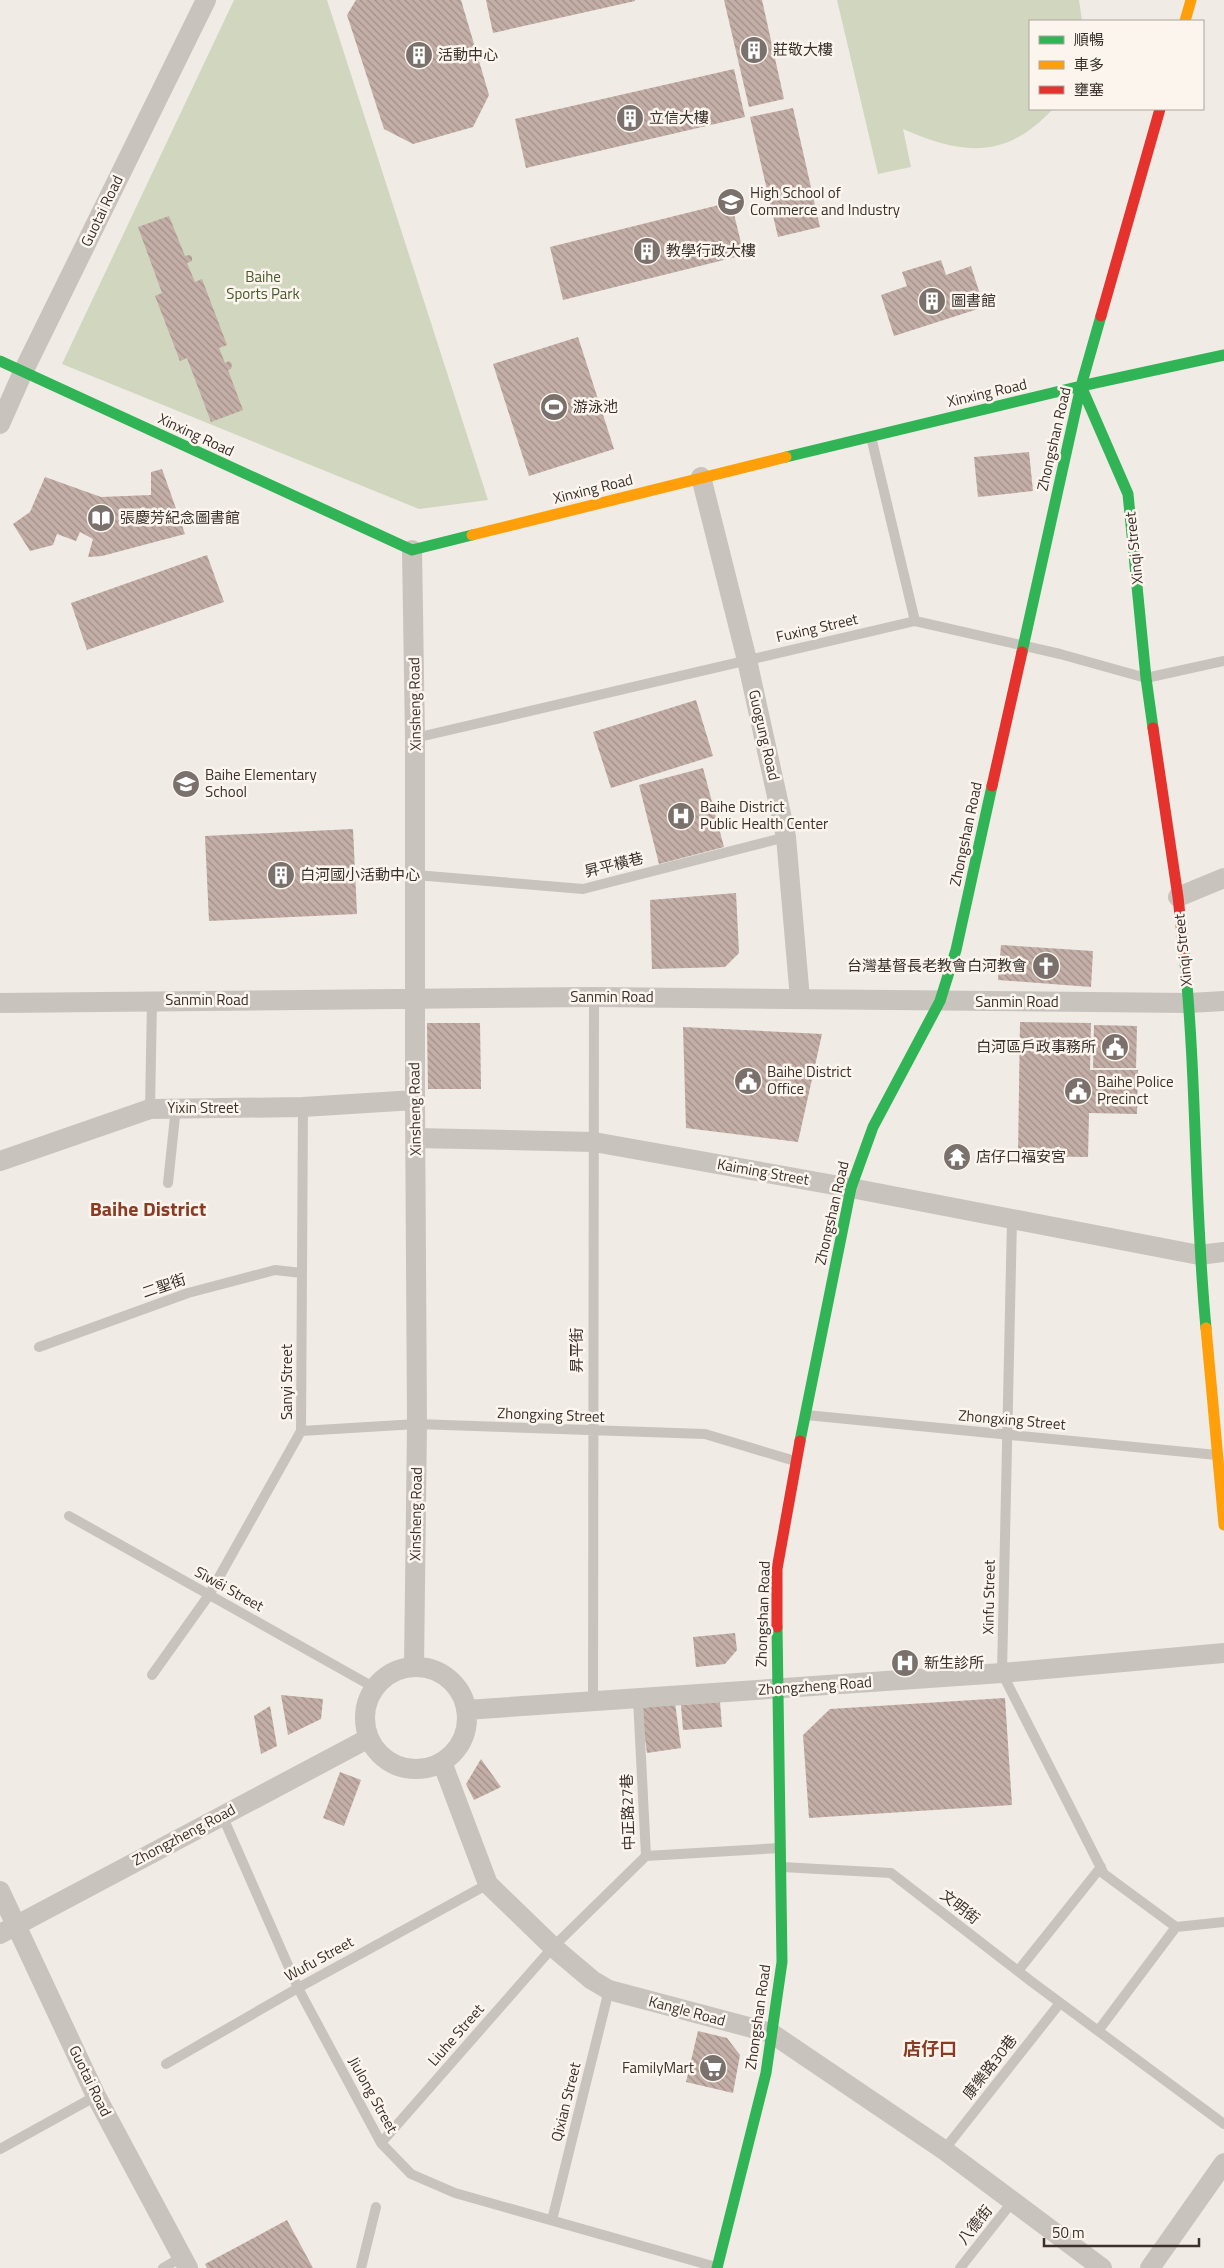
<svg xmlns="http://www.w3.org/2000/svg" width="1224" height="2268" font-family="'Titillium Web','Noto Sans TC',sans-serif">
<defs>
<pattern id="building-back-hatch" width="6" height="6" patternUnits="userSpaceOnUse" patternTransform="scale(1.25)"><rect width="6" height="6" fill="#c3afa7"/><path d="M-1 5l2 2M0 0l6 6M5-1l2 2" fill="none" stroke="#a08f88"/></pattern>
</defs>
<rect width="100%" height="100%" fill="#f0ebe5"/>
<path fill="#d1d6bf" d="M234 0H327L488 500 419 509 62 364Z
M837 0H1079L1082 21H1030V109H1053C1005 160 963 155 903 129L911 167 878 174Z"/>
<path fill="url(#building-back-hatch)" d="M356 0H461L489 95 473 127 413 144 384 129 347 15Z
M486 0H635V1L493 33Z
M724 0H762L784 99 749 107Z
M734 69 745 117 526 168 515 119Z
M793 108 820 227 778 237 750 117Z
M731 202 744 255 563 300 550 247Z
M169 216 185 256 190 255 192 257V261L187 263 195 282 202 279 227 345 219 348 225 363 229 361 232 364 231 369 228 370 243 410 211 422 187 358 180 361 155 296 162 293 138 227Z
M941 260 946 275 971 266 984 307 894 336 881 295 907 286 902 272Z
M578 337 614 449 529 476 493 364Z
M1029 452 1033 491 978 497 974 457Z
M162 469 185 534 102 556 88 557 93 539 80 532 76 541 57 534 53 545 30 551 13 524 30 512 45 477 101 497 151 495V472Z
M207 555 224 602 87 650 71 603Z
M696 700 713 756 611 788 593 732Z
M703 768 724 847 659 864 639 785Z
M353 829 357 914 209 921 205 836Z
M736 893 739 953 725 967 652 969 650 900Z
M1001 945 1093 951 1091 987 998 980Z
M1020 1022 1091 1023 1090 1070H1138L1137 1114 1089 1113 1088 1157 1018 1156Z
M427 1023H480L481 1089H428Z
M1094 1025 1137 1026 1136 1068H1093Z
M683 1027 822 1034 798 1142 686 1128Z
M735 1633 737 1650 725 1664 696 1667 693 1637Z
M281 1695 323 1699 321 1719 288 1735Z
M1005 1698 1012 1805 809 1818 803 1735 830 1709Z
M720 1702 722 1727 683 1730 681 1705Z
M675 1703 681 1748 647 1753 641 1708Z
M270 1706 277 1746 261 1754 254 1716Z
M481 1759 501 1787 474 1800 466 1784Z
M340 1772 361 1780 344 1826 323 1818Z
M698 2031 727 2038 740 2055 733 2093 686 2082Z
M287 2220 313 2268H207L205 2264Z"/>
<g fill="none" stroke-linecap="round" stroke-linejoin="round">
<path stroke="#c9c3be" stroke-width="10" d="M871 437 915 621
M415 738 915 621 1060 654 1146 678 1224 661
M416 875 583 889 786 837
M150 1109 152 1001
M168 1183 176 1107
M1012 1219 1002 1673 1104 1874 1176 1927 1224 1922
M39 1347 188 1293 275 1270 302 1273
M806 1415 1217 1455
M301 1431 417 1424 705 1434 795 1461
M69 1516 375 1688
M152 1675 209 1595 301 1431 303 1107
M593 1703 594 997
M222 1815 298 1988 381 2143 411 2174 455 2193 716 2267
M646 1856 780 1848
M782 1867 891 1873 1032 1982 1224 2124
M1018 1971 1101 1867
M1098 2031 1176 1927
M166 2064 298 1988 488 1884
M381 2143 553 1947 646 1856 638 1699
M0 2149 96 2096
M944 2150 1060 2003
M552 2220 609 1990
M163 2268 182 2257
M361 2268 376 2207
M960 2268 1013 2201"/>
<path stroke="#c9c3be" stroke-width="20" d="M0 424 23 372 206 0
M701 477 747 660 786 837 800 999
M412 550 415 738V1100L417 1424 414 1667
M1178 897 1224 878
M0 1003 594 997 1189 1003 1224 1001
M416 1138 594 1142 851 1188 1199 1255 1224 1252
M0 1161 150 1109 303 1107 415 1100
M365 1718a51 51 0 1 1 102 0a51 51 0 1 1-102 0Z
M466 1710 1002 1673 1224 1653
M442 1762 488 1884 553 1947 592 1980 609 1990 771 2033 944 2150 1102 2268
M0 1891 96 2096 188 2268
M0 1934 369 1738
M1150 2268 1224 2163"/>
<path stroke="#30b455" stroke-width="11" d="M0 361 412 550 472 535
M1081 386 1128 494 1146 678 1153 728
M786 457 1081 386 1224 355
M1022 652 1081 386 1101 316
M1184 953C1197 1077 1194 1203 1206 1328
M800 1441 851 1188 873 1127 940 1001 956 950 992 786
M717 2268 766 2073 782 1962 777 1627"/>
<path stroke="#ff9f0a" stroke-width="11" d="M1185 21 1191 0
M472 535 786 457
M1206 1328 1224 1525"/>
<path stroke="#e5322d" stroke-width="11" d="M1101 316 1160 109
M1153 728 1178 897 1184 953
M992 786 1022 652
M777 1627V1569L800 1441"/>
</g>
<defs>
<g id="building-disc" transform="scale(1.4375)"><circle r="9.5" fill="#7a716c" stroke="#fbf5ee"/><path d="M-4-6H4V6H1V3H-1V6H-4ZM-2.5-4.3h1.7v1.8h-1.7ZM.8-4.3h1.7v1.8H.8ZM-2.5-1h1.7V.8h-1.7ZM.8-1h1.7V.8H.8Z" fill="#fff"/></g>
<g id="school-disc" transform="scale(1.4375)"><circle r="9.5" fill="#7a716c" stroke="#fbf5ee"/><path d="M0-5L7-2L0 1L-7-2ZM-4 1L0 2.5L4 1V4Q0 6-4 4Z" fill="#fff"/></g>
<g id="stadium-disc" transform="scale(1.4375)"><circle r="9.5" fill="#7a716c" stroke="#fbf5ee"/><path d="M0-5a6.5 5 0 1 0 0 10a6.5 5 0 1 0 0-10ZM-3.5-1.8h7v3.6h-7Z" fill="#fff"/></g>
<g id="library-disc" transform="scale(1.4375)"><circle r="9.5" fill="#7a716c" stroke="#fbf5ee"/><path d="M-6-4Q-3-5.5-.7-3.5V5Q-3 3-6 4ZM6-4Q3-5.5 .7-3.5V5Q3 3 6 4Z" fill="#fff"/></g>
<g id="hospital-disc" transform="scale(1.4375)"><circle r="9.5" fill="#7a716c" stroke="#fbf5ee"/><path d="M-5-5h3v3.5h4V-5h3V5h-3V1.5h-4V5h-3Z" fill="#fff"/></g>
<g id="church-disc" transform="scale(1.4375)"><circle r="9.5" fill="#7a716c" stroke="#fbf5ee"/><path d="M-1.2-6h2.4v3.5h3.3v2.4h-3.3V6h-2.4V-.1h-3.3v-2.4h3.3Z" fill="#fff"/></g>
<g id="civic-disc" transform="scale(1.4375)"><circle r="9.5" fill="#7a716c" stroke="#fbf5ee"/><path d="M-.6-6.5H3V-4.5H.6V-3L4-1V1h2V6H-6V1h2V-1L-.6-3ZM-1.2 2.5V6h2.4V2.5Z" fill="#fff"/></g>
<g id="temple-disc" transform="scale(1.4375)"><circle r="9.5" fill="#7a716c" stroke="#fbf5ee"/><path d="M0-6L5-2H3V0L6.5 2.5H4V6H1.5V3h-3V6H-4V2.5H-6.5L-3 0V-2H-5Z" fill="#fff"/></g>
<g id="supermarket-disc" transform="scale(1.4375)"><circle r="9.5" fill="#7a716c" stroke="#fbf5ee"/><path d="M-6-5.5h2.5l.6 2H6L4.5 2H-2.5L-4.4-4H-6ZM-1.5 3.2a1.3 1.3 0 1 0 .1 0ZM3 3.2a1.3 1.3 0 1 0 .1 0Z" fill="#fff"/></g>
</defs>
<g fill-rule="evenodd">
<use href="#building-disc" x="754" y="50"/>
<use href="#building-disc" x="419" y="55"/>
<use href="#building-disc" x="630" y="118"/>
<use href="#school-disc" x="731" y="202"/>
<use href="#building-disc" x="647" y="251"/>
<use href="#building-disc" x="932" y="301"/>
<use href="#stadium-disc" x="554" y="407"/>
<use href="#library-disc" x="101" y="518"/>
<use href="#school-disc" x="186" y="784"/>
<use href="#hospital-disc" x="681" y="816"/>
<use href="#building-disc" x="281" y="875"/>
<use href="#church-disc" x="1046" y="966"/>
<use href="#civic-disc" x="1115" y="1047"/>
<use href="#civic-disc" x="748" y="1081"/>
<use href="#civic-disc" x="1078" y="1091"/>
<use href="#temple-disc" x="957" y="1157"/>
<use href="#hospital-disc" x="905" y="1663"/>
<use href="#supermarket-disc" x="713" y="2068"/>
</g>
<g text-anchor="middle" stroke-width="5" stroke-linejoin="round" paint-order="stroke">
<g font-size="15" fill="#3b302b" stroke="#fbf5ee" text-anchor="start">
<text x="773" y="55">莊敬大樓</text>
<text x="438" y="60">活動中心</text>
<text x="649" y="123">立信大樓</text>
<text x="750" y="198">High School of<tspan x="750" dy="17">Commerce and Industry</tspan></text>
<text x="666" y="256">教學行政大樓</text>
<text x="951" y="306">圖書館</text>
<text x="573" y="412">游泳池</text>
<text x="120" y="523">張慶芳紀念圖書館</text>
<text x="205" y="780">Baihe Elementary<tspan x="205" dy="17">School</tspan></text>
<text x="700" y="812">Baihe District<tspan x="700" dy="17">Public Health Center</tspan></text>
<text x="300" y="880">白河國小活動中心</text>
<text x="1027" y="971" text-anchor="end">台灣基督長老教會白河教會</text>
<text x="1096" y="1052" text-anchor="end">白河區戶政事務所</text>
<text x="767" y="1077">Baihe District<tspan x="767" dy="17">Office</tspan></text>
<text x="1097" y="1087">Baihe Police<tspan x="1097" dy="17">Precinct</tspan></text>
<text x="976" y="1162">店仔口福安宮</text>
<text x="924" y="1668">新生診所</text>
<text x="694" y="2073" text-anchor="end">FamilyMart</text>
</g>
<g font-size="15" fill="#3b302b" stroke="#fbf5ee">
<text transform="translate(102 211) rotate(-64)" y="5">Guotai Road</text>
<text transform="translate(987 393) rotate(-13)" y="5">Xinxing Road</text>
<text transform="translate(196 435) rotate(25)" y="5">Xinxing Road</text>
<text transform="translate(1054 439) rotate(-77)" y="5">Zhongshan Road</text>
<text transform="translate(593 489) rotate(-14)" y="5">Xinxing Road</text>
<text transform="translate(1134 548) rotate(-96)" y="5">Xinqi Street</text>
<text transform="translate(817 628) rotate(-13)" y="5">Fuxing Street</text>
<text transform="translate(415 704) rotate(-91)" y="5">Xinsheng Road</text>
<text transform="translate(764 735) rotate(77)" y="5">Guogung Road</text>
<text transform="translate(966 834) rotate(-78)" y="5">Zhongshan Road</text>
<text transform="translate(614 865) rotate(-14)" y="5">昇平橫巷</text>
<text transform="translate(1183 950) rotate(-96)" y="5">Xinqi Street</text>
<text x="612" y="1002">Sanmin Road</text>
<text x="207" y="1005">Sanmin Road</text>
<text x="1017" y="1007">Sanmin Road</text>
<text x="203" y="1113">Yixin Street</text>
<text transform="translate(415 1109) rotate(-91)" y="5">Xinsheng Road</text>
<text transform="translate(763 1172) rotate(10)" y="5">Kaiming Street</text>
<text transform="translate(832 1213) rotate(-77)" y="5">Zhongshan Road</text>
<text transform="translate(164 1286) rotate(-19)" y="5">二聖街</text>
<text transform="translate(577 1350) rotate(-90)" y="5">昇平街</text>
<text transform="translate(287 1382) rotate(-90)" y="5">Sanyi Street</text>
<text transform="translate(551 1415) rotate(2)" y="5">Zhongxing Street</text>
<text transform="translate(1012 1420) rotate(5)" y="5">Zhongxing Street</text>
<text transform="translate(416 1514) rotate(-89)" y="5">Xinsheng Road</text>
<text transform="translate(229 1589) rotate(29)" y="5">Sìwéi Street</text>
<text transform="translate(989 1597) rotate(-89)" y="5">Xinfu Street</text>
<text transform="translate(763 1614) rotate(-88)" y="5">Zhongshan Road</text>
<text transform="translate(815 1686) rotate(-4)" y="5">Zhongzheng Road</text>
<text transform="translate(628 1812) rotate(-92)" y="5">中正路27巷</text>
<text transform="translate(184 1835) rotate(-28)" y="5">Zhongzheng Road</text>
<text transform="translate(960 1907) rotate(38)" y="5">文明街</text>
<text transform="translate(319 1959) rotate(-29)" y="5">Wufu Street</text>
<text transform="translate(687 2011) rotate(15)" y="5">Kangle Road</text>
<text transform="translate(758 2017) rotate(-82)" y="5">Zhongshan Road</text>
<text transform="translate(456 2035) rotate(-49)" y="5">Liuhe Street</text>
<text transform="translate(990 2067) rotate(-52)" y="5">康樂路30巷</text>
<text transform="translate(90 2081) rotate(64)" y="5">Guotai Road</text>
<text transform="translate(373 2095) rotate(61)" y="5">Jiulong Street</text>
<text transform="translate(566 2102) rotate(-76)" y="5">Qixian Street</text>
<text transform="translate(975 2225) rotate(-51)" y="5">八德街</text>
</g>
<g font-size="15" fill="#4a5a2e" stroke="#fbf5ee">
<text x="263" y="282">Baihe<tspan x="263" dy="17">Sports Park</tspan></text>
</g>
<g font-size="18" font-weight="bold" fill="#8c3b22" stroke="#fbf5ee">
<text x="930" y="2055">店仔口</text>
</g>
<g font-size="20" font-weight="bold" fill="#8c3b22" stroke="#fbf5ee">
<text x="148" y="1216">Baihe District</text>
</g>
</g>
<rect x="1029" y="20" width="175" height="90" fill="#fbf5ee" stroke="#aea6a0"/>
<rect x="1039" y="36" width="25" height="8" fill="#30b455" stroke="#aea6a0"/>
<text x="1074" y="45" font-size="15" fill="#3b302b">順暢</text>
<rect x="1039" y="61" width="25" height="8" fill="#ff9f0a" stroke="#aea6a0"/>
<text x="1074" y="70" font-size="15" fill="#3b302b">車多</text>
<rect x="1039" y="86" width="25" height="8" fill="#e5322d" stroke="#aea6a0"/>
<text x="1074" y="95" font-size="15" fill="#3b302b">壅塞</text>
<path d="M1044 2238v8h155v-8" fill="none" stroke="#3b302b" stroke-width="2.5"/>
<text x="1052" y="2238" font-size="15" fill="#3b302b" stroke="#fbf5ee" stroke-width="4" paint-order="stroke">50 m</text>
</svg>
